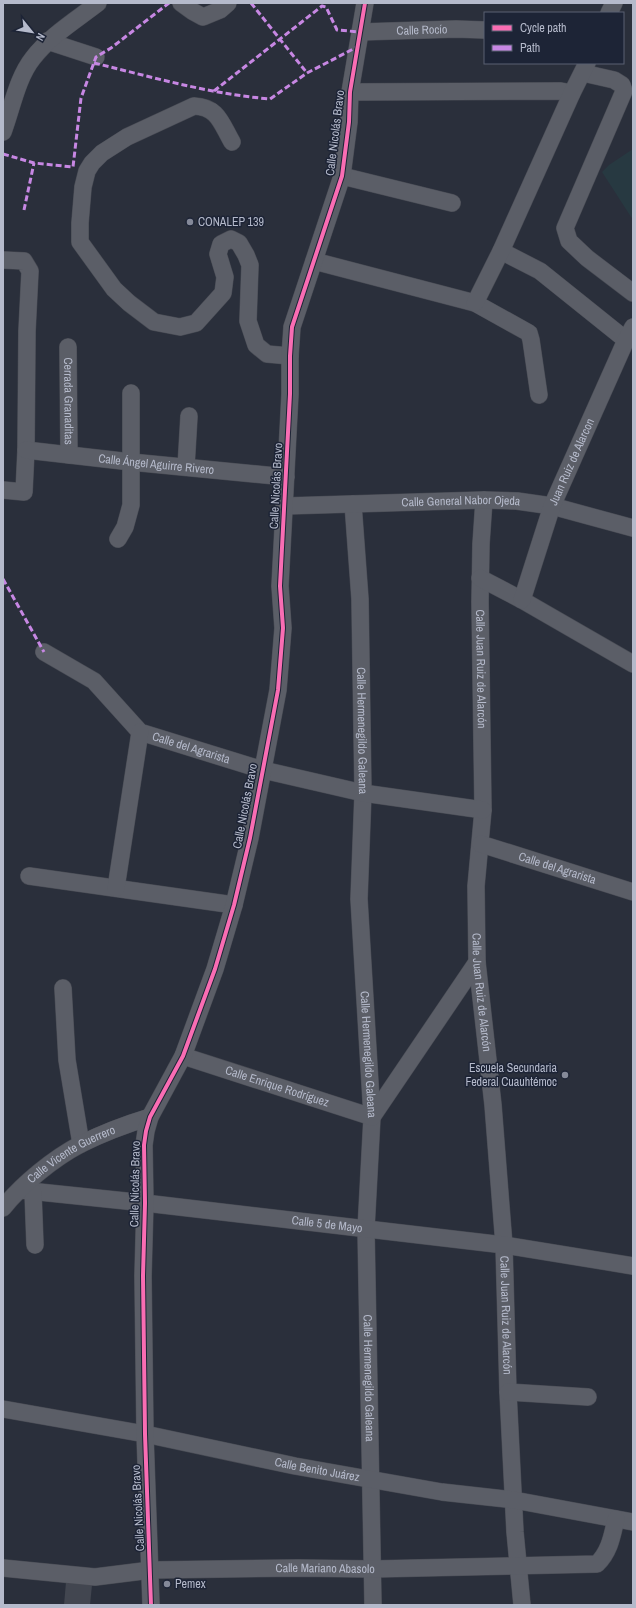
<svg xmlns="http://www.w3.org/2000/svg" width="636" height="1608" font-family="'Archivo Narrow',sans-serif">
<rect width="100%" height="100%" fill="#2a2f3b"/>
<path fill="#273941" d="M633 149V220L602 172 609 165Z"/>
<path fill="#424650" d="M66 1582 92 1585 90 1605H64Z"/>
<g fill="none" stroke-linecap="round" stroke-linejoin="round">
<g stroke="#474a53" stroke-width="18">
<g id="minor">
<path d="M181 3 192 11 203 17 220 10 228 3"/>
<path d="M609 13 614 3"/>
<path id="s1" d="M360 32 456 29 485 30"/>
<path d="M47 41 96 57"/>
<path d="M583 73 614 80 622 85 624 91 565 228 569 241 587 258 633 293"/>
<path d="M350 92 561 91 572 93"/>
<path d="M3 132C12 108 17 78 33 58 50 36 76 20 98 3"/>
<path d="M232 142C221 123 218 107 194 106L127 137 102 153 92 163 87 171 83 187 80 223V242L114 289 129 303 154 322 180 327 196 323 223 293 225 277 218 254 221 244 231 239 239 243 246 255 250 265 248 321 256 345 267 354 290 356"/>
<path d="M342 176 452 203"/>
<path d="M501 251 540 271 626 340"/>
<path d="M3 260 24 261 30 271 27 331 26 450 24 492 3 490"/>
<path d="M314 261 475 303 529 333 531 340 539 395"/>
<path d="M475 303 501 251 572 93 587 63"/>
<path id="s2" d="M68 347 69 455"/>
<path id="s3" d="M26 450 131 462 286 477"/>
<path d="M186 467 189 416"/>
<path id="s4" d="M484 500 481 544 480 602 483 810 476 886 477 962 493 1105 504 1245 508 1392 515 1532 522 1605"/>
<path id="s5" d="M353 504 360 599 363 793 359 899 372 1117 366 1229 373 1605"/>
<path id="s6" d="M285 506 484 500 517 501 552 506 633 528"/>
<path d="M118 539 125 527 131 505V393"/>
<path d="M480 578 522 600 633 664"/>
<path id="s7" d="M522 600 552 506 626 340 633 327"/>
<path id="s8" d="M44 652 94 681 140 732 263 770 363 793 483 810"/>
<path id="s9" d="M481 844 633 892"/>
<path d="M29 876 234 905"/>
<path d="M116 888 140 732"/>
<path d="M63 988 67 1060 81 1144"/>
<path id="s10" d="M183 1056 372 1117 477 962"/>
<path id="s11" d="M20 1190 145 1203 504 1245 633 1266"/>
<path d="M33 1192 35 1245"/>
<path id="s12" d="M3 1208C22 1184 54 1158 81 1144 103 1133 127 1124 150 1117"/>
<path d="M508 1392 588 1397"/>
<path id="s13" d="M3 1409 145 1434 295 1466 442 1492 514 1500 633 1522"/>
<path id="s14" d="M3 1568 95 1577 151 1570 298 1568 373 1569 597 1564C610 1551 612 1536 616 1519"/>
<path d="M151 1605 145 1434 143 1276 145 1203 144 1145 146 1131 150 1117 183 1056 215 969 234 905 250 838 278 690 283 628 280 586 290 394V356L292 327 342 176 349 122 350 92 365 3"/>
</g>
</g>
<use href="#minor" stroke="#5b5e67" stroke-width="17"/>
<path stroke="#c787e3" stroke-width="3" stroke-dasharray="6 3" stroke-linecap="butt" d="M251 3 307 73
M94 63C152 77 210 94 270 99L307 73 357 47
M214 91 322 6 326 7 337 30 360 32
M3 154 34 163 73 167 81 98 96 57 111 48 169 3
M24 210 34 163
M3 579 44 652"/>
<g stroke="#1d2436" stroke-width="6">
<path id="cycleway" d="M151 1605 145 1434 143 1276 145 1203 144 1145 146 1131 150 1117 183 1056 215 969 234 905 250 838 278 690 283 628 280 586 290 394V356L292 327 342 176 349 122 350 92 365 3"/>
</g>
<use href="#cycleway" stroke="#f96db3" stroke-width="4"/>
</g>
<g fill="#848999" stroke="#1d2436" stroke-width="1.5">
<circle cx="190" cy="222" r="4"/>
<circle cx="565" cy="1075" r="4"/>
<circle cx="167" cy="1584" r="4"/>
</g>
<g text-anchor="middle" stroke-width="3" stroke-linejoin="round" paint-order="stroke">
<g font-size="12" fill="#b5bacb" stroke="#1d2436">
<text dy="4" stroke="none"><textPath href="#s1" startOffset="62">Calle Rocío</textPath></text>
<text transform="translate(335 133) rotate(-83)" y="4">Calle Nicolás Bravo</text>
<text dy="4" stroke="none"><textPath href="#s2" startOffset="54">Cerrada Granaditas</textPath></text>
<text dy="4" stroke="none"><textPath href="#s7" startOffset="147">Juan Ruiz de Alarcon</textPath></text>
<text dy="4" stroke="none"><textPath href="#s3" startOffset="131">Calle Ángel Aguirre Rivero</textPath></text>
<text transform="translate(276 486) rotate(-87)" y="4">Calle Nicolás Bravo</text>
<text dy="4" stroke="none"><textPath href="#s6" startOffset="176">Calle General Nabor Ojeda</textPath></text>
<text dy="4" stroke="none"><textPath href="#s4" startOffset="169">Calle Juan Ruiz de Alarcón</textPath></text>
<text dy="4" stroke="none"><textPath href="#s5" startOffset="227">Calle Hermenegildo Galeana</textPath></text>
<text dy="4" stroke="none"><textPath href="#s8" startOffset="180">Calle del Agrarista</textPath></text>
<text transform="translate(245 806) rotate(-79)" y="4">Calle Nicolás Bravo</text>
<text dy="4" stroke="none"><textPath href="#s9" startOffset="80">Calle del Agrarista</textPath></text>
<text dy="4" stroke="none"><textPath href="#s4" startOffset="493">Calle Juan Ruiz de Alarcón</textPath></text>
<text dy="4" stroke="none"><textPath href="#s5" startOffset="551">Calle Hermenegildo Galeana</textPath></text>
<text dy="4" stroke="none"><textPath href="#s10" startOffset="99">Calle Enrique Rodríguez</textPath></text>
<text dy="4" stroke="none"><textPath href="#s12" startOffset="88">Calle Vicente Guerrero</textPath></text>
<text transform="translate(135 1184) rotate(-89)" y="4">Calle Nicolás Bravo</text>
<text dy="4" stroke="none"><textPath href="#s11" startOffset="309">Calle 5 de Mayo</textPath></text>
<text dy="4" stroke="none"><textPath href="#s4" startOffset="817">Calle Juan Ruiz de Alarcón</textPath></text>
<text dy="4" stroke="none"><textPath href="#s5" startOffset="875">Calle Hermenegildo Galeana</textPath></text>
<text dy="4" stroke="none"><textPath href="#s13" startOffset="320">Calle Benito Juárez</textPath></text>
<text transform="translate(138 1508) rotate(-93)" y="4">Calle Nicolás Bravo</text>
<text dy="4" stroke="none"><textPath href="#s14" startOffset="323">Calle Mariano Abasolo</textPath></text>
</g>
<g font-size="12" fill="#b5bacb" stroke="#1d2436" text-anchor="start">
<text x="198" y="226">CONALEP 139</text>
<text x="557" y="1072" text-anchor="end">Escuela Secundaria<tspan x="557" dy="14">Federal Cuauhtémoc</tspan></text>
<text x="175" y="1588">Pemex</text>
</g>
</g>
<rect width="636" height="1608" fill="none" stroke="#b5bacb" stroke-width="8"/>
<rect x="484" y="12" width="140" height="52" fill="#1d2436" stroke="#5a6072"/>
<rect x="492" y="25" width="20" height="6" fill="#f96db3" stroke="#5a6072"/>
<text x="520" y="32" font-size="12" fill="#b5bacb">Cycle path</text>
<rect x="492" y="45" width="20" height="6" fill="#c787e3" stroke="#5a6072"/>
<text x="520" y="52" font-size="12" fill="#b5bacb">Path</text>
<g transform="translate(32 32) rotate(120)" stroke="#1d2436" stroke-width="3" paint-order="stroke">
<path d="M0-3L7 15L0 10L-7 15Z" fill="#b5bacb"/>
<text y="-6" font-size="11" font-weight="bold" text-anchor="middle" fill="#b5bacb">N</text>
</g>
</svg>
